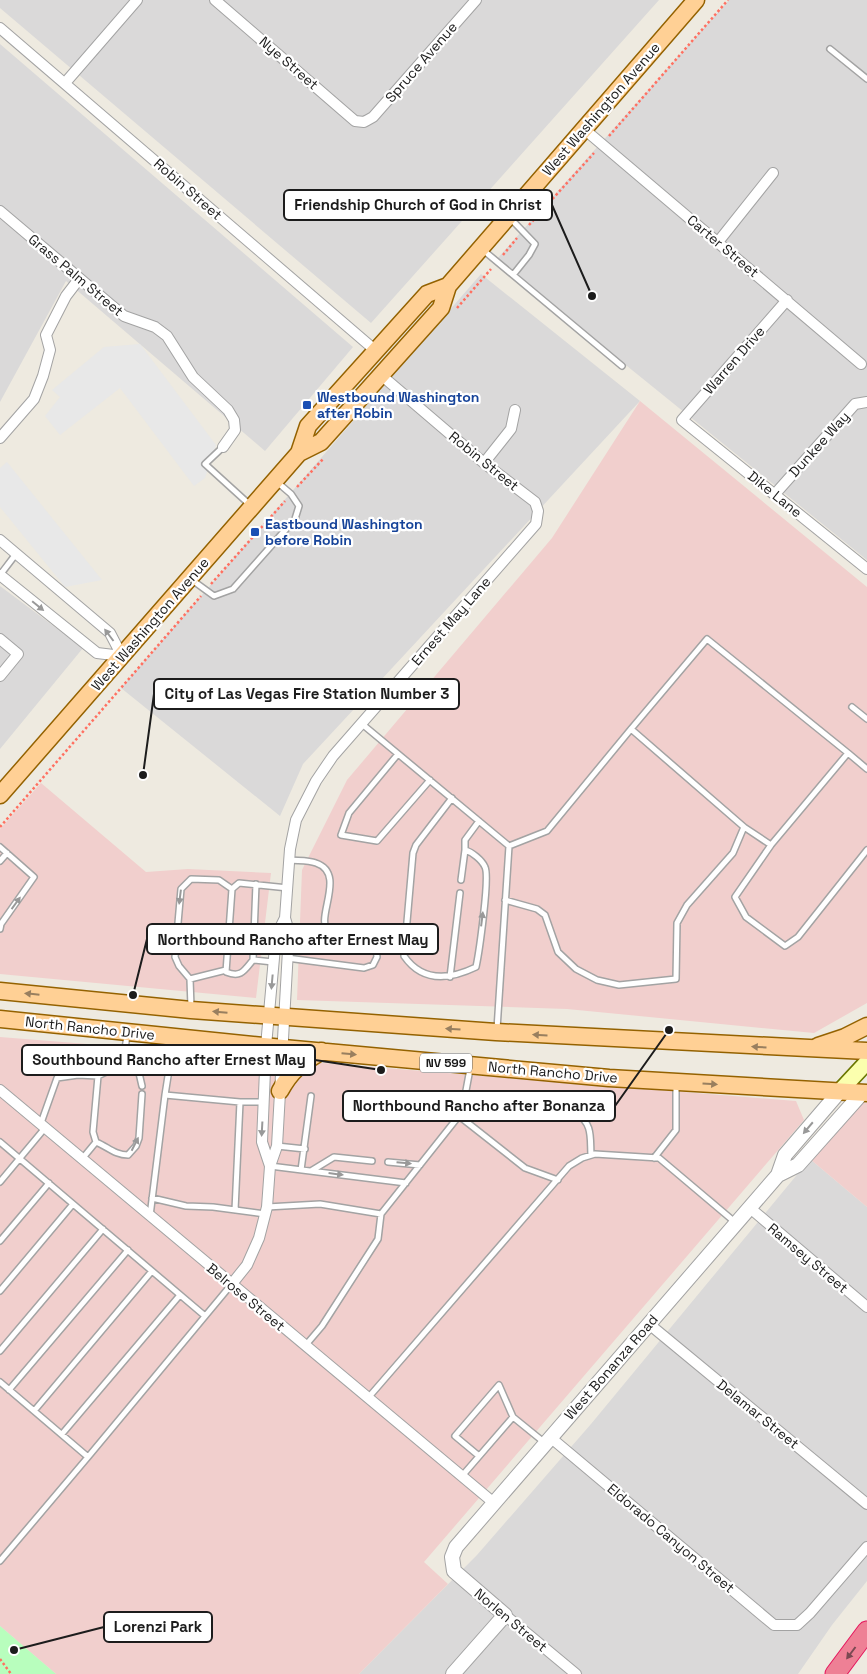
<svg xmlns="http://www.w3.org/2000/svg" width="867" height="1674" font-family="'Space Grotesk',sans-serif">
<rect width="100%" height="100%" fill="#eeeae0"/>
<path fill="#dad9d9" d="M0 0H659L371 323 0 8Z
M729 0H867V560L496 260Z
M0 44 353 347 265 451 66 281 0 402Z
M481 274 640 401 303 764 280 816 121 688Z
M0 586 83 648 0 749Z
M810 1159 867 1207V1581L832 1625 798 1674H359L477 1555 591 1424Z"/>
<path fill="#f1cfcd" d="M640 401 867 587V1003L814 1033 567 1009 297 1000 302 870 347 780 552 538Z
M41 783 146 872 188 869 271 873 256 998 0 974V829Z
M0 1037 796 1101 804 1120 424 1562 448 1584 359 1674H56L0 1626Z
M860 1102 867 1103V1207L810 1159Z"/>
<path fill="#b8febd" d="M0 1626 56 1674H0Z"/>
<path fill="#e8e8e8" d="M140 344 216 445 205 478 194 486 120 388 60 435 45 416 60 397 52 390 104 347Z
M7 462 102 580 65 587 0 507V468Z"/>
<g fill="none" stroke-linecap="round" stroke-linejoin="round">
<g stroke="#a3a3a3" stroke-width="8">
<path id="service" d="M830 49 867 79
M510 218 535 244 529 255 513 275
M483 250 622 366
M223 447 205 464 249 504
M0 575 16 554
M192 580 214 596 233 589 295 519 299 506 291 494 277 482
M852 707 867 719
M362 724 509 846
M631 729 707 639 848 753 771 845 744 827
M848 753 867 769
M398 754 349 813 341 835 377 841 430 780
M452 798 416 845 413 853 404 956C422 982 449 980 476 967 479 953 490 877 485 867 482 860 472 852 465 850V840L479 821
M771 845 735 897 746 917 785 946 798 937 867 850
M0 847 34 877 1 924 0 929
M0 861 7 853
M461 880 465 850
M505 900 537 909 545 915 558 952 576 969 597 980 619 985 676 979 677 923 687 905 733 853 744 827 631 729 547 831 509 846
M287 958 364 968 373 965 377 957 376 945 371 940C361 939 337 939 329 932 313 920 348 874 316 863 308 860 298 861 289 860
M253 960 256 884
M273 962 253 960C244 971 241 978 226 972L232 889 239 883 288 888
M450 977 460 893
M190 979 226 970
M191 1007 190 979 179 966 175 957 181 889 191 879 219 880 232 889
M497 1029 509 846
M123 1064 139 1073 142 1086
M165 1095 174 1038
M463 1107 496 1114 511 1108 576 1113C593 1124 590 1137 591 1155
M459 1116 525 1168 558 1180
M41 1123 57 1078 78 1075 98 1076
M0 1142 205 1316
M96 1142C108 1147 115 1155 128 1155L136 1146 139 1138 142 1094
M277 1146 305 1149
M654 1158 676 1130V1083
M82 1159 96 1142 93 1132 98 1076 123 1064 127 1035
M388 1162 420 1165
M270 1166 406 1183
M301 1170 311 1096
M311 1171 334 1157 372 1161
M0 1182 45 1128
M152 1198 186 1206 213 1207 265 1214
M267 1207 320 1204 381 1214
M235 1210 240 1102
M150 1216 165 1095 240 1102H264
M0 1241 49 1183
M0 1291 73 1204
M305 1346 322 1326 378 1239 381 1214 462 1112 470 1069
M0 1351 103 1229
M0 1382 88 1457 0 1561
M9 1390 128 1250
M368 1398 569 1166 582 1158 595 1154 659 1158 736 1223
M34 1411 152 1271
M62 1434 180 1295
M479 1456 455 1436 499 1385 513 1417 545 1443
M88 1457 231 1285
M462 1476 513 1417"/>
</g>
<g stroke="#a3a3a3" stroke-width="12">
<path id="minor" d="M215 0 355 121 364 122 373 117 476 0
M0 28 376 351
M65 83 137 0
M584 129 861 364
M0 211 124 316 155 327 167 336 193 377 228 410 234 420 235 430 223 447
M718 242 773 173
M787 300 682 420 867 569
M0 438 34 399 43 376 50 350 46 335 66 296 79 279
M484 463 511 429 515 410
M775 494 855 404 867 402
M0 540 110 633 122 656
M0 575 97 653 122 656
M0 639 18 654 0 676
M0 1090 494 1503
M270 1166 262 1142 266 1046 276 936 285 918
M750 1208 867 1307
M231 1285 247 1265 259 1238 267 1207 270 1166 277 1146 289 932 285 918 290 849 296 820 316 781 333 756 536 524 538 511 535 502 484 463 381 375
M649 1324 867 1504
M550 1437 774 1625H797L810 1613 867 1547
M505 1615 576 1674"/>
</g>
<g stroke="#a3a3a3" stroke-width="16">
<path id="tertiary" d="M778 1175 798 1165 863 1092
M453 1674 505 1615 454 1571 452 1557 456 1547 778 1175 785 1155 840 1091"/>
</g>
<g stroke="#6a7600" stroke-width="18">
<path id="secondary" d="M840 1091 867 1062"/>
</g>
<g stroke="#946200" stroke-width="19">
<path id="primary" d="M299 453 321 442 441 308 448 286 696 0
M0 795 299 453 308 426 427 294 448 286
M0 991 191 1010 496 1032 867 1051
M0 1019 283 1048 609 1078 867 1093
M818 1046 845 1037 867 1026
M280 1091C292 1069 301 1064 322 1051"/>
</g>
<g stroke="#e5155d" stroke-width="21">
<path id="motorway" d="M835 1674 867 1631"/>
</g>
<path stroke="#ff7061" stroke-width="2.5" stroke-dasharray="2.5 2.5" stroke-linecap="butt" d="M609 136 728 0
M529 225 594 153
M503 255 517 238
M457 308 491 269
M297 487 324 458
M211 584 285 501
M0 827 201 596
M0 1659 11 1674"/>
<use href="#service" stroke="#fff" stroke-width="5"/>
<use href="#minor" stroke="#fff" stroke-width="10"/>
<use href="#tertiary" stroke="#fff" stroke-width="14"/>
<use href="#secondary" stroke="#fbffae" stroke-width="15"/>
<use href="#primary" stroke="#ffd095" stroke-width="16"/>
<use href="#motorway" stroke="#ee8095" stroke-width="19"/>
</g>
<defs><path id="oneway-solid" d="M-6-.8H1V-3.2L6.5 0L1 3.2V.8H-6Z" transform="scale(1.25)"/></defs>
<g fill="#999">
<use href="#oneway-solid" transform="translate(38 606) rotate(39)"/>
<use href="#oneway-solid" transform="translate(109 635) rotate(-127)"/>
<use href="#oneway-solid" transform="translate(180 897) rotate(97)"/>
<use href="#oneway-solid" transform="translate(16 903) rotate(-54)"/>
<use href="#oneway-solid" transform="translate(482 919) rotate(-83)"/>
<use href="#oneway-solid" transform="translate(272 982) rotate(95)"/>
<use href="#oneway-solid" transform="translate(808 1128) rotate(130)"/>
<use href="#oneway-solid" transform="translate(262 1129) rotate(93)"/>
<use href="#oneway-solid" transform="translate(135 1144) rotate(-63)"/>
<use href="#oneway-solid" transform="translate(404 1163) rotate(5)"/>
<use href="#oneway-solid" transform="translate(336 1174) rotate(7)"/>
</g>
<g fill="#997f5f">
<use href="#oneway-solid" transform="translate(32 994) rotate(-174)"/>
<use href="#oneway-solid" transform="translate(220 1012) rotate(-175)"/>
<use href="#oneway-solid" transform="translate(453 1029) rotate(-176)"/>
<use href="#oneway-solid" transform="translate(540 1035) rotate(-177)"/>
<use href="#oneway-solid" transform="translate(759 1047) rotate(-177)"/>
<use href="#oneway-solid" transform="translate(349 1054) rotate(5)"/>
<use href="#oneway-solid" transform="translate(710 1084) rotate(4)"/>
</g>
<use fill="#7a4952" href="#oneway-solid" transform="translate(851 1653) rotate(127)"/>
<g fill="#1a4fb4" stroke="#fff" stroke-width="2">
<rect x="302" y="400" width="10" height="10" rx="2.5"/>
<rect x="250" y="527" width="10" height="10" rx="2.5"/>
</g>
<g text-anchor="middle" stroke-width="4.5" stroke-linejoin="round" paint-order="stroke">
<rect fill="#fff" stroke="#606060" stroke-width="1" x="420" y="1053.5" width="52" height="19" rx="4"/>
<g font-size="12" font-weight="bold" fill="#1c1c1c">
<text x="446" y="1067">NV 599</text>
</g>
<g font-size="14" fill="#1c1c1c" stroke="#fff">
<text transform="translate(421 62) rotate(-49)" y="5">Spruce Avenue</text>
<text transform="translate(289 63) rotate(41)" y="5">Nye Street</text>
<text transform="translate(601 109) rotate(-49)" y="5">West Washington Avenue</text>
<text transform="translate(188 189) rotate(41)" y="5">Robin Street</text>
<text transform="translate(723 246) rotate(40)" y="5">Carter Street</text>
<text transform="translate(76 275) rotate(40)" y="5">Grass Palm Street</text>
<text transform="translate(734 360) rotate(-49)" y="5">Warren Drive</text>
<text transform="translate(819 444) rotate(-48)" y="5">Dunkee Way</text>
<text transform="translate(484 461) rotate(39)" y="5">Robin Street</text>
<text transform="translate(775 494) rotate(39)" y="5">Dike Lane</text>
<text transform="translate(451 621) rotate(-49)" y="5">Ernest May Lane</text>
<text transform="translate(150 624) rotate(-49)" y="5">West Washington Avenue</text>
<text transform="translate(90 1028) rotate(6)" y="5">North Rancho Drive</text>
<text transform="translate(553 1072) rotate(5)" y="5">North Rancho Drive</text>
<text transform="translate(808 1258) rotate(40)" y="5">Ramsey Street</text>
<text transform="translate(246 1297) rotate(40)" y="5">Belrose Street</text>
<text transform="translate(611 1367) rotate(-49)" y="5">West Bonanza Road</text>
<text transform="translate(758 1414) rotate(39)" y="5">Delamar Street</text>
<text transform="translate(671 1538) rotate(40)" y="5">Eldorado Canyon Street</text>
<text transform="translate(511 1620) rotate(40)" y="5">Norlen Street</text>
</g>
<g font-size="14" font-weight="bold" fill="#164399" stroke="#fff" text-anchor="start">
<text x="317" y="402">Westbound Washington<tspan x="317" dy="16">after Robin</tspan></text>
<text x="265" y="529">Eastbound Washington<tspan x="265" dy="16">before Robin</tspan></text>
</g>
</g>
<path fill="none" stroke="#1c1c1c" stroke-width="2" d="M592 296L552 205M143 775L154 694M133 995L147 939M381 1070L315 1060M669 1030L615 1106M14 1650L104 1627"/>
<g fill="#1c1c1c" stroke="#fff" stroke-width="2">
<circle cx="592" cy="296" r="5"/>
<circle cx="143" cy="775" r="5"/>
<circle cx="133" cy="995" r="5"/>
<circle cx="381" cy="1070" r="5"/>
<circle cx="669" cy="1030" r="5"/>
<circle cx="14" cy="1650" r="5"/>
</g>
<g fill="#fff" stroke="#1c1c1c" stroke-width="2">
<rect x="284" y="190" width="268" height="30" rx="5"/>
<rect x="154" y="679" width="305" height="30" rx="5"/>
<rect x="147" y="924" width="291" height="30" rx="5"/>
<rect x="22" y="1045" width="293" height="30" rx="5"/>
<rect x="343" y="1091" width="272" height="30" rx="5"/>
<rect x="104" y="1612" width="108" height="30" rx="5"/>
</g>
<g font-size="15" text-anchor="middle" font-weight="bold" fill="#1c1c1c">
<text x="418" y="210">Friendship Church of God in Christ</text>
<text x="307" y="699">City of Las Vegas Fire Station Number 3</text>
<text x="293" y="945">Northbound Rancho after Ernest May</text>
<text x="169" y="1065">Southbound Rancho after Ernest May</text>
<text x="479" y="1111">Northbound Rancho after Bonanza</text>
<text x="158" y="1632">Lorenzi Park</text>
</g>
</svg>
